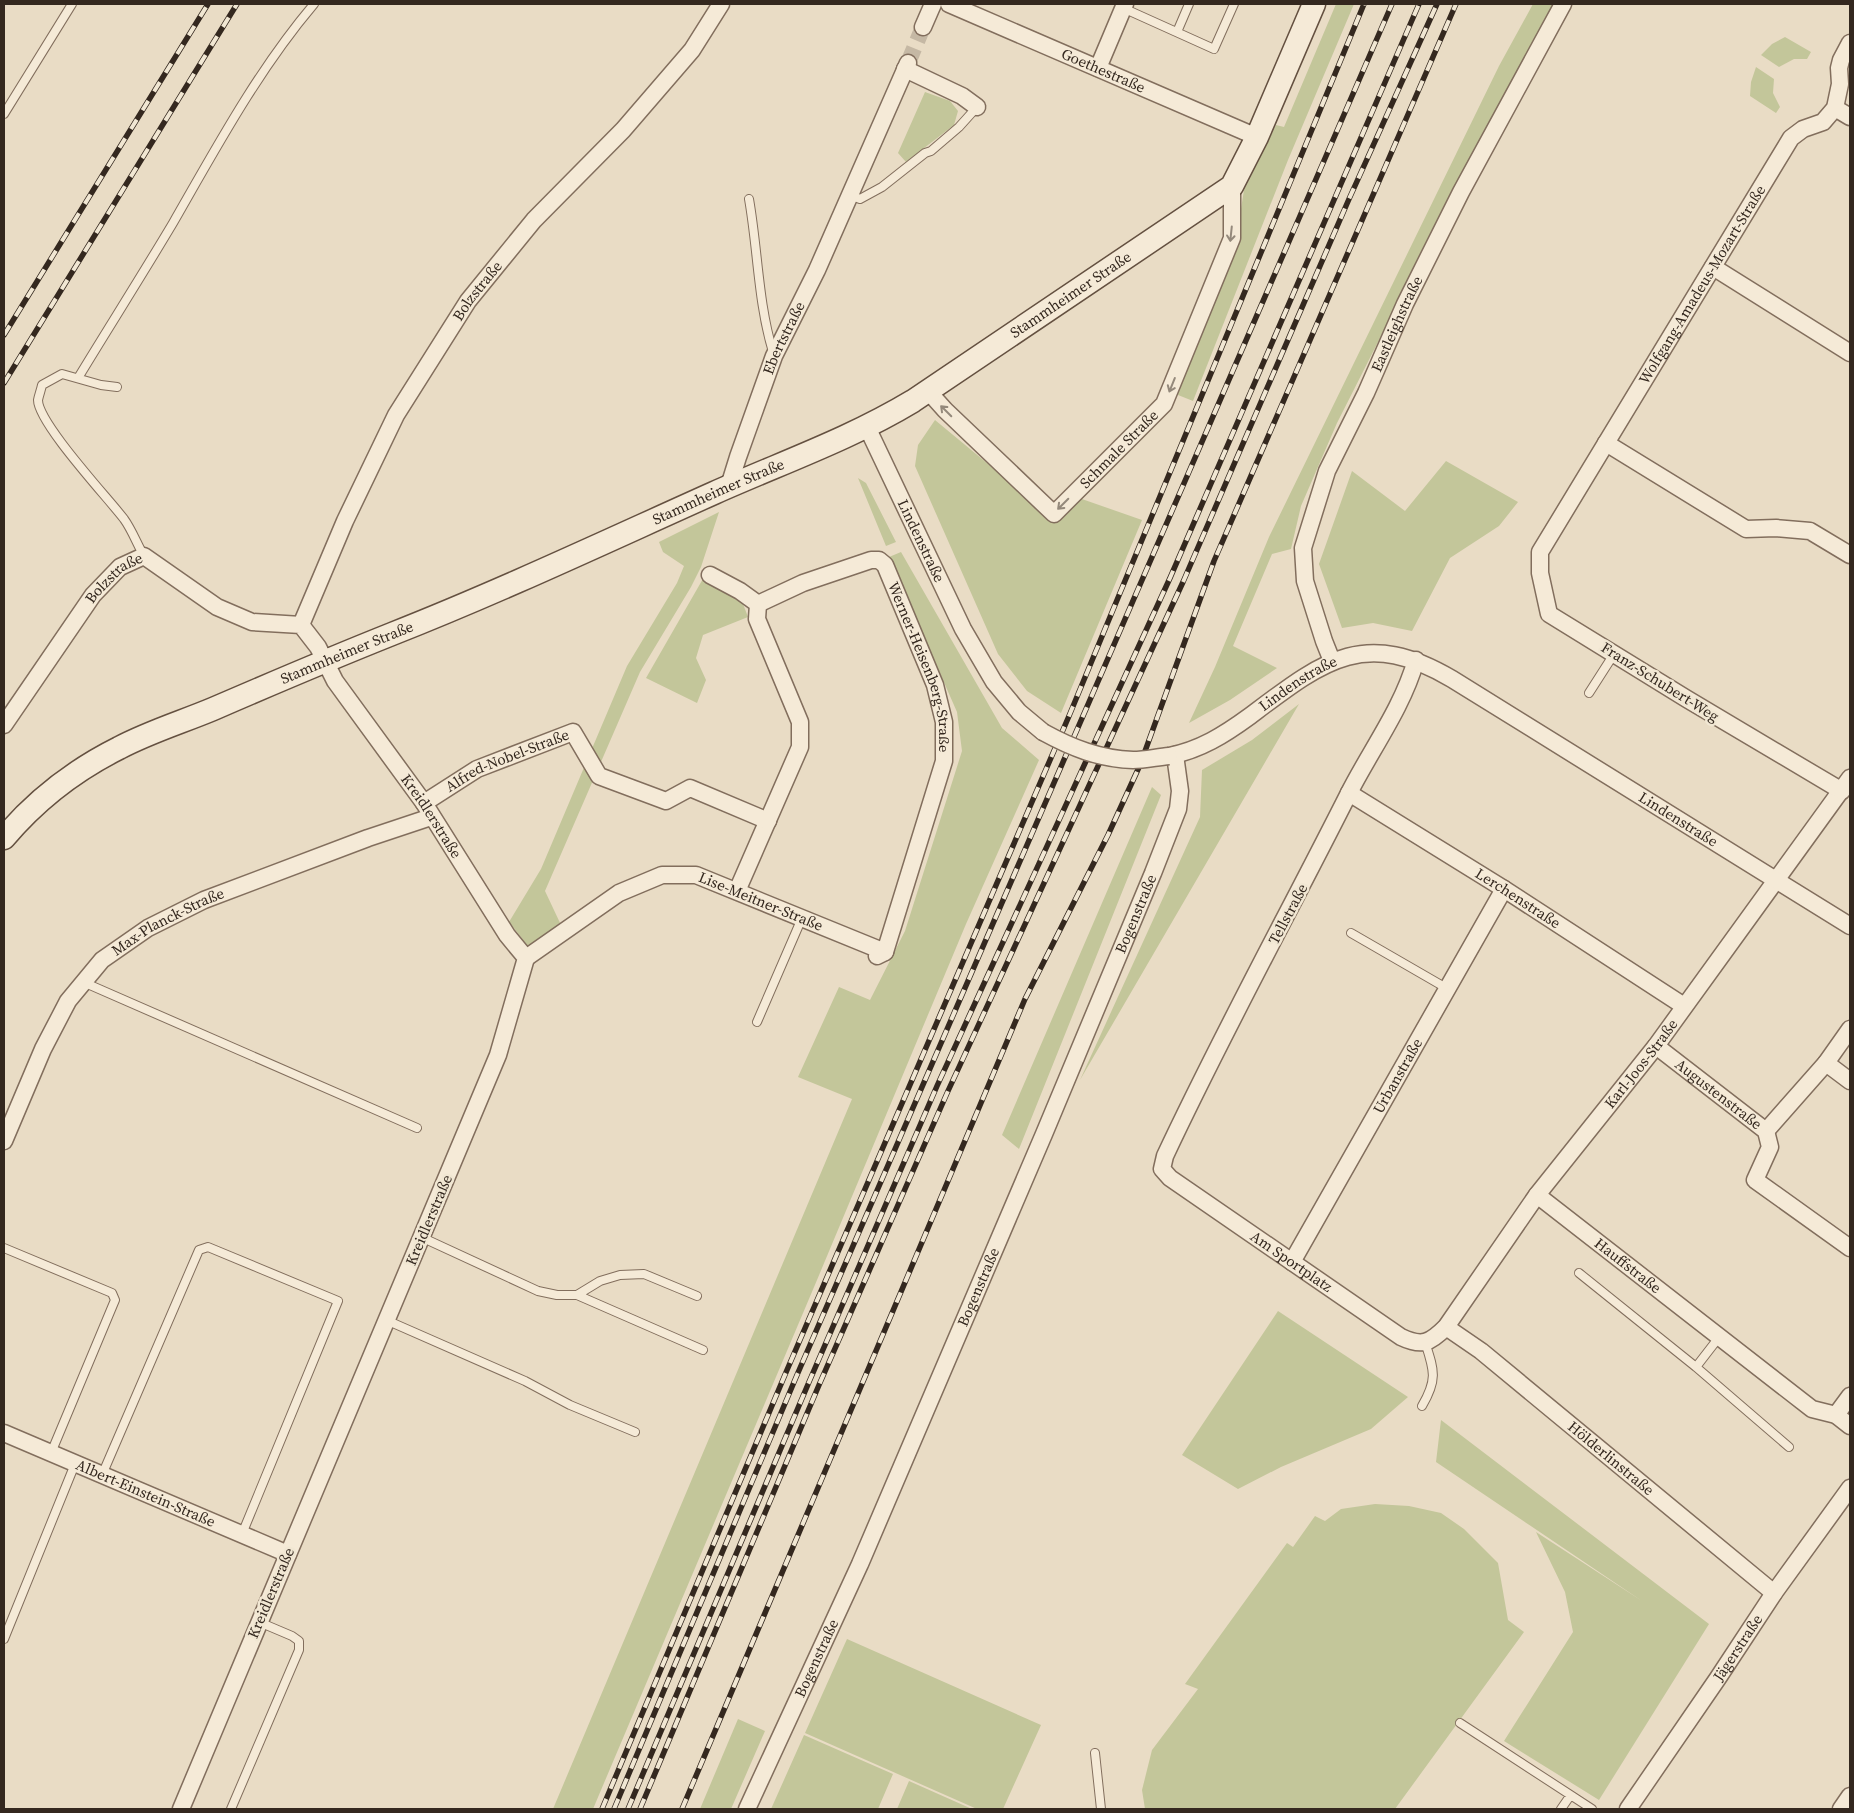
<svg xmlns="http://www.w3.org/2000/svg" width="1854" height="1813" font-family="'Source Serif 4',serif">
<rect width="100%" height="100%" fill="#e9dcc5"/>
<path fill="#c3c69a" d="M1336 4H1354L1288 160 1193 401 1173 393 1236 240 1244 190 1276 125 1284 127Z
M1533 4H1554L1456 188 1337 423 1301 506 1291 549 1272 554 1233 646 1277 668 1230 700 1189 723 1215 667 1269 537 1499 66Z
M1785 37 1811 52 1807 59H1794L1779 67 1761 55 1772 44Z
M1756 67 1774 79 1773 93 1780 107 1776 113 1750 96 1751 82Z
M925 92 950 101 958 111 954 125 906 162 898 153Z
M935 420 1051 516 1079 498 1142 520 1061 713 1027 691 998 654 915 466 918 445Z
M1446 461 1518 502 1499 526 1450 558 1412 631 1373 623 1342 628 1319 564 1352 471 1405 511Z
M858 478 866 483 896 542 886 546Z
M719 512 701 567 691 587 640 672 545 891 561 925 528 946 509 922 541 869 627 666 677 583 684 566 663 552 659 542Z
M901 552 1002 728 1039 760 966 924 817 1280 593 1809H553L852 1099 798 1077 839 987 870 1000 905 931 962 751 957 712 889 557Z
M704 577 740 596 748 617 703 635 696 658 706 680 697 703 646 678Z
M1299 704 1080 1080 1200 817 1202 770 1252 740Z
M1152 787 1161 795 1019 1149 1002 1135Z
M1278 1311 1408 1397 1371 1429 1281 1467 1238 1489 1182 1455Z
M1441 1420 1709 1624 1599 1800 1504 1741 1573 1632 1565 1592 1536 1532 1642 1601 1436 1462Z
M1375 1504 1409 1506 1441 1513 1464 1529 1498 1563 1508 1620 1524 1632 1395 1809H1145L1142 1790 1152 1750 1198 1689 1185 1684 1287 1543 1293 1547 1315 1516 1325 1521 1341 1509Z
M847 1639 1041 1725 1003 1809H977L805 1733Z
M738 1719 765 1731 731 1809H700Z
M804 1735 893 1774 878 1809H771Z
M909 1781 972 1809H897Z"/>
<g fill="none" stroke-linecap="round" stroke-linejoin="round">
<path stroke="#c5b8a4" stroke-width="16" stroke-dasharray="16 8" stroke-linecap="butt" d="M908 63 923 27"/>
<g stroke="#826e5d" stroke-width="10">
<path id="service" d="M1123 8 1214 49 1234 4
M1177 32 1189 4
M4 114 72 4
M850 195 860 199 882 187 925 153 931 151 959 127 977 107
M749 199C758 250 758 303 773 352
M78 378C109 327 142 275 173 223 216 148 258 70 314 4
M117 387 101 385 62 374 42 385C41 390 39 395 38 400 38 423 108 498 124 519 132 530 137 544 144 556
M1589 693 1614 654
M1351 933 1448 989
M83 982 417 1128
M757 1022 802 918
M421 1237 538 1291 557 1295H577L600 1281 620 1275 644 1274 697 1296
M4 1248 112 1293 115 1300 51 1453
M1579 1273 1696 1367 1789 1447
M577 1295 703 1350
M386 1320 525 1381 570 1405 635 1432
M1696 1367 1720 1336
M1422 1406C1438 1379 1434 1370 1425 1342
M102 1475 199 1250 208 1247 338 1301 242 1534
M4 1639 75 1464
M1460 1723 1592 1809
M1095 1753 1101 1809
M231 1809 299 1650V1641L292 1636 259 1622
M1561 1809 1570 1796"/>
</g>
<g stroke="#826e5d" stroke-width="19">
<g id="minor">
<path id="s1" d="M949 4 1257 137"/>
<path d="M923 27 933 4"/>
<path d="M1098 68 1125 4"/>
<path d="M905 69 962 96 977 107"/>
<path d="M1835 108 1850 117"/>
<path d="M1713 267 1850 353"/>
<path id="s2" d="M928 391 945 410 1054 514 1164 404 1232 238V186"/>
<path id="s3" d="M867 427 963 629 994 682 1019 712 1043 732"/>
<path d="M1606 443 1746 529 1776 528 1810 531 1850 555"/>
<path id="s4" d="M729 486 738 457 774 356 817 270 908 63"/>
<path d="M710 575 740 591 758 604 757 619 800 722V747L737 891"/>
<path id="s5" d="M758 604 803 583 871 560H879L885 565 935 685 944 722V761L885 952"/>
<path id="s6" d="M301 625 345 521 396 415 468 301 534 220 623 130 692 50 721 4"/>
<path id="s7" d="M1416 660C1402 709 1370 751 1348 795 1287 916 1222 1034 1165 1156L1162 1169 1170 1178 1401 1337C1422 1347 1430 1343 1446 1327L1537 1195 1656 1046 1850 778"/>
<path id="s8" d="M1332 661 1324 641 1305 581 1303 548 1327 471 1366 393 1405 304 1461 192 1563 4"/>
<path id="s9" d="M4 725 93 595 120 567 144 556 217 607 252 622 301 625 318 647 335 681 424 803 507 935 526 958 498 1055 181 1809"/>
<path id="s10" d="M1169 756C1200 750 1224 735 1250 716 1323 661 1364 627 1452 679L1850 926"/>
<path id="s11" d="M1842 791 1687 699 1549 614 1540 573V552L1791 138 1803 129 1823 122 1835 108 1840 84 1839 68 1841 60 1850 43"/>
<path id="s12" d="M1349 793 1504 889 1684 1006"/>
<path id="s13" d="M424 803 477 769 573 732 599 776 666 801 690 788 768 821"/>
<path id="s14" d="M526 958 619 893 662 875H696L885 952 877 956"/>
<path id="s15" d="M1656 1046 1766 1131 1770 1147 1755 1180 1850 1248"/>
<path d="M1826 1063 1850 1081"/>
<path d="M1766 1131 1826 1063 1850 1029"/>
<path id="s16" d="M4 1141 43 1049 68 1001 102 960 148 928 204 900 368 838 431 817"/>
<path id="s17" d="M1537 1195 1812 1409 1836 1415 1850 1426"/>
<path id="s18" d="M1292 1262 1504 889"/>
<path id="s19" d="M1446 1327 1481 1351 1774 1593"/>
<path d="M1836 1415 1850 1396"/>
<path id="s20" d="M4 1433 288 1554"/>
<path id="s21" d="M747 1809 860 1564 1044 1134 1153 873 1178 809 1180 791 1175 755"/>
<path id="s22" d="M1628 1809 1718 1678 1774 1593 1850 1488"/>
<path d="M1841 1809 1850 1796"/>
</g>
</g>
<g stroke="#645040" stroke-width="25">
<g id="secondary">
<path id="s23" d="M4 838C36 800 75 770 119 748 149 732 182 722 213 709 273 683 332 658 392 634 501 591 607 541 714 493 781 463 850 439 913 401L1232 186 1257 137 1314 4"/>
</g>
</g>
<use href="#service" stroke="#f5ead7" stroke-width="8"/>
<use href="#minor" stroke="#f5ead7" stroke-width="16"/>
<use href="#secondary" stroke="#f5ead7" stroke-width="22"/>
<g stroke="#34281f" stroke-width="5.5">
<path id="rail" d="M4 335 208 4
M4 383 237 4
M602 1809 787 1370 1069 716 1364 4
M614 1809 797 1375 1392 4
M628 1809 809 1382 937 1086 1170 578 1419 4
M640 1809 819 1385 948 1091 1183 582 1349 199 1437 4
M682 1809 1025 999 1108 835 1140 765 1214 561 1456 4"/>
</g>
<use href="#rail" stroke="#f1e7d3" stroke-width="4" stroke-dasharray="11" stroke-linecap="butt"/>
<g stroke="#826e5d" stroke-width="19" stroke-linecap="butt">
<path id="minor-bridge" d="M1043 732C1072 748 1100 759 1133 760 1145 760 1157 757 1169 756"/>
</g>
<use href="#minor-bridge" stroke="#f5ead7" stroke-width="16"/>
</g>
<defs><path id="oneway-shaft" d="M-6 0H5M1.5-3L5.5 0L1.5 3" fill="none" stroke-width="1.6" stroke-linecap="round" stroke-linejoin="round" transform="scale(1.25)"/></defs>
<g stroke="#94897b">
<use href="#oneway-shaft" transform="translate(1231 234) rotate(96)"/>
<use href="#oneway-shaft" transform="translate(1172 385) rotate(112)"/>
<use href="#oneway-shaft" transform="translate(946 411) rotate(-135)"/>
<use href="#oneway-shaft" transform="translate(1063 504) rotate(135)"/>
</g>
<g text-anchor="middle" stroke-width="5" stroke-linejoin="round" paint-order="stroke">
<g font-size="15" fill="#34281f" stroke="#f1e7d3">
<text dy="5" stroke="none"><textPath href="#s1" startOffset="168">Goethestraße</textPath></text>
<text dy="5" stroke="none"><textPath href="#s11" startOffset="718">Wolfgang-Amadeus-Mozart-Straße</textPath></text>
<text dy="5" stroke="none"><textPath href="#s6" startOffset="379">Bolzstraße</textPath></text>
<text dy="5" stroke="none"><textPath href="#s23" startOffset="1204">Stammheimer Straße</textPath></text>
<text dy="5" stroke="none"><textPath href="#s8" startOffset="361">Eastleighstraße</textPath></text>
<text dy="5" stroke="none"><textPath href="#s4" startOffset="158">Ebertstraße</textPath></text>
<text dy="5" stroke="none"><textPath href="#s2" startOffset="268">Schmale Straße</textPath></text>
<text dy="5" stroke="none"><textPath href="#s23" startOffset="799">Stammheimer Straße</textPath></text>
<text dy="5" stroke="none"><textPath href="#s3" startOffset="126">Lindenstraße</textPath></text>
<text dy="5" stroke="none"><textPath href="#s9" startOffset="185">Bolzstraße</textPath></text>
<text dy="5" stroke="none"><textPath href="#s23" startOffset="394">Stammheimer Straße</textPath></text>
<text dy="5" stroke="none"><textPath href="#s5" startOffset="246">Werner-Heisenberg-Straße</textPath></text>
<text transform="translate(1660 682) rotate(32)" y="5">Franz-Schubert-Weg</text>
<text dy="5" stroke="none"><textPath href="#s10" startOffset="149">Lindenstraße</textPath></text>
<text dy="5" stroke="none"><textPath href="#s13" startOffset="94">Alfred-Nobel-Straße</textPath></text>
<text dy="5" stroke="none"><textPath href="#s9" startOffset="631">Kreidlerstraße</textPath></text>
<text dy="5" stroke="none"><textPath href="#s10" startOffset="582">Lindenstraße</textPath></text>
<text dy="5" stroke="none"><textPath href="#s12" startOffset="199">Lerchenstraße</textPath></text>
<text dy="5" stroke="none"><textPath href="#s14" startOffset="264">Lise-Meitner-Straße</textPath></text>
<text dy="5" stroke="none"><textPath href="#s21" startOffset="976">Bogenstraße</textPath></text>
<text transform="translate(1288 914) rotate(-62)" y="5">Tellstraße</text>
<text dy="5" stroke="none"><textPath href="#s16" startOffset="284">Max-Planck-Straße</textPath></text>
<text dy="5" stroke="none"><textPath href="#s7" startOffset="1241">Karl-Joos-Straße</textPath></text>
<text dy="5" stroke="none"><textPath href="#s18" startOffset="214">Urbanstraße</textPath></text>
<text dy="5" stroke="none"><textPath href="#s15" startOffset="79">Augustenstraße</textPath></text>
<text transform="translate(429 1220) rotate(-67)" y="5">Kreidlerstraße</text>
<text dy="5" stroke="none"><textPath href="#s7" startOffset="729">Am Sportplatz</textPath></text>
<text dy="5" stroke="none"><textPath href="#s17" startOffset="115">Hauffstraße</textPath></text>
<text dy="5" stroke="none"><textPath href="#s21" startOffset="571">Bogenstraße</textPath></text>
<text dy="5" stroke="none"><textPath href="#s19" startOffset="211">Hölderlinstraße</textPath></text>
<text dy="5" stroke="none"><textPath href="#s20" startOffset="154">Albert-Einstein-Straße</textPath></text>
<text transform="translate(271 1593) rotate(-67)" y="5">Kreidlerstraße</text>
<text dy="5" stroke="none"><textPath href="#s22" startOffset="195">Jägerstraße</textPath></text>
<text dy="5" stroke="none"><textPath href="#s21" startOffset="166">Bogenstraße</textPath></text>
</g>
</g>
<rect width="1854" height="1813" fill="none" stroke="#34281f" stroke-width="10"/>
</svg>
